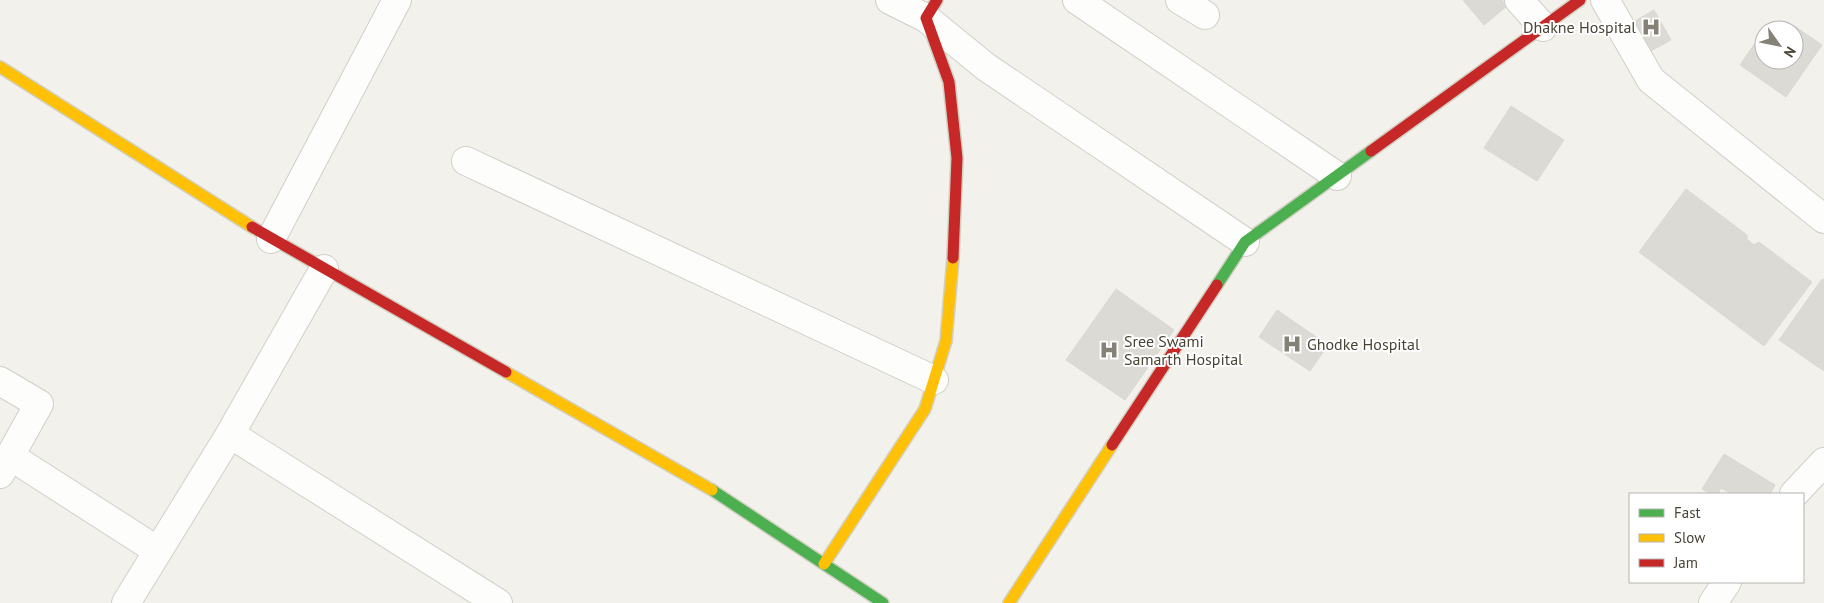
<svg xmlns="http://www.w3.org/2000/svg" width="1824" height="603" font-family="'PT Sans',sans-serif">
<rect width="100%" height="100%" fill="#f2f1ec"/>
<path fill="#dcdad4" stroke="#dbd8d1" d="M1463 0H1502L1507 6 1484 25Z
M1654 10 1671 40 1647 53 1630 24Z
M1793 25 1822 45 1786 97 1740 65 1760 36 1764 39V60H1794V55L1801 45 1794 40V30H1790Z
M1511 106 1564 140 1537 181 1484 148Z
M1686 189 1747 235V239L1754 245 1759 242 1812 282 1764 346 1639 252Z
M1822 279 1824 280V371L1779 340Z
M1116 289 1174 330 1125 400 1066 360Z
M1277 310 1328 345 1310 371 1259 337Z
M1724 454 1775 485 1770 494H1732L1721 488 1718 494H1711L1702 489Z"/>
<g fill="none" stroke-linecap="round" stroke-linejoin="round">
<g stroke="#d0cfc9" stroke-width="30">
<path id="street" d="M890 0 926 18 986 67 1245 242
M1077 0 1337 176
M1180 0 1205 15
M1519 0 1543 27
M1605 0 1651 80 1824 219
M466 161 934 380
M271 239 397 0
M0 381 39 404 0 474
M230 434 498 603
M10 456 158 551
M1794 494 1824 462
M126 603 230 434 324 269
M1713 603 1727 582"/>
</g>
<g stroke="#d2d0c2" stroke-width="14">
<path id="fast" d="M1217 285 1245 242 1371 151
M712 490 883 603"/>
</g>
<g stroke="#d2d0c2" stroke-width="14">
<path id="slow" d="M0 67 252 227
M506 372 712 490
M824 564 925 409 946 341 953 258
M1009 603 1112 445"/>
</g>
<g stroke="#d2d0c2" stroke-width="14">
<path id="jam" d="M937 0 926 18 949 82 957 158 953 258
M1371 151 1580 0
M252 227 506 372
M1112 445 1217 285"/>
</g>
<use href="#street" stroke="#fdfdfc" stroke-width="28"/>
<use href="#fast" stroke="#4caf50" stroke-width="11"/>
<use href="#slow" stroke="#ffc107" stroke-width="11"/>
<use href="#jam" stroke="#c62828" stroke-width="11"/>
</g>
<defs>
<g id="hospital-bare" transform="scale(1.5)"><path d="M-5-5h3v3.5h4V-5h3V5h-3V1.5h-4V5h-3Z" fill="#858176" stroke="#fff" stroke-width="2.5" paint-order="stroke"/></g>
</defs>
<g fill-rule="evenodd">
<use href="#hospital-bare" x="1651" y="27"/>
<use href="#hospital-bare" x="1292" y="344"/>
<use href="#hospital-bare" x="1109" y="350"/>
</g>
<g text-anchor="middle" stroke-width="4" stroke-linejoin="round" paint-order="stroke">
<g font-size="16" fill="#4a4436" stroke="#fff" text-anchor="start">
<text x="1636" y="33" text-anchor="end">Dhakne Hospital</text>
<text x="1124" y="347">Sree Swami<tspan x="1124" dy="18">Samarth Hospital</tspan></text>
<text x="1307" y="350">Ghodke Hospital</text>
</g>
</g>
<rect x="1629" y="493" width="175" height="90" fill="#ffffff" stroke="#b7b4af"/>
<rect x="1639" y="509" width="25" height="8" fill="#4caf50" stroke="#b7b4af"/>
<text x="1674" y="518" font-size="15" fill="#4a4436">Fast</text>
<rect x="1639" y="534" width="25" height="8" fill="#ffc107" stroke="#b7b4af"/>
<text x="1674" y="543" font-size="15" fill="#4a4436">Slow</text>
<rect x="1639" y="559" width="25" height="8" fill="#c62828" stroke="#b7b4af"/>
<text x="1674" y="568" font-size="15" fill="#4a4436">Jam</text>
<g transform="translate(1779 45) rotate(123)"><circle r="24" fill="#ffffff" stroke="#b7b4af"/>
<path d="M0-4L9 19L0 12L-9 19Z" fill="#858176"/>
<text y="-8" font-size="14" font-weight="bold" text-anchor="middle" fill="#4a4436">N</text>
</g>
</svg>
